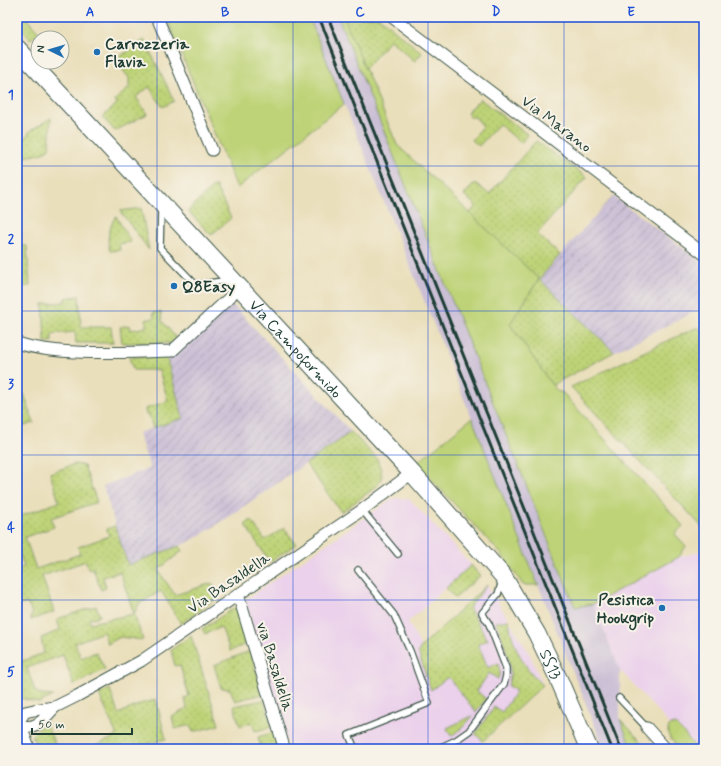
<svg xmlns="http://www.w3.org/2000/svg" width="721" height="766" font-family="Mynerve,sans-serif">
<defs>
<pattern id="industrial-furrows" width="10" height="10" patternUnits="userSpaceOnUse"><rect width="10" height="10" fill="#cbbfd5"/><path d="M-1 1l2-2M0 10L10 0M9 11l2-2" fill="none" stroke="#a49cae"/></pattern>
<pattern id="garden-dots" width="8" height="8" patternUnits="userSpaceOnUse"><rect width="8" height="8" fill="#bed377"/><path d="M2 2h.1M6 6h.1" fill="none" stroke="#a3b668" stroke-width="1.8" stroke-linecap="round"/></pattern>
</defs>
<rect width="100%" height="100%" fill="#f7f3e8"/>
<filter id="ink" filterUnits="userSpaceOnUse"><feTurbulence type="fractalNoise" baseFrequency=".025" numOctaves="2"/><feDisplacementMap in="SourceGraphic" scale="8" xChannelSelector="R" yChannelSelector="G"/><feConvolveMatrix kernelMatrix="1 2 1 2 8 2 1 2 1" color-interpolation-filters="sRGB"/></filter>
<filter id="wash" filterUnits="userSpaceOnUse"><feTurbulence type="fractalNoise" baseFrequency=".012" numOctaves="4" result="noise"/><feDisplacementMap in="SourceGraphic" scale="16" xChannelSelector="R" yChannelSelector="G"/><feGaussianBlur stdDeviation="0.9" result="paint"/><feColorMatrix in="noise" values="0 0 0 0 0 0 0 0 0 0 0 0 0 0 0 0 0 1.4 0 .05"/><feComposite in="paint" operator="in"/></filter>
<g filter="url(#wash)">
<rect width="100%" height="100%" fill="#eadfbb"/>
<path fill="#ebd1eb" d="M398 498 409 499 413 503 471 565 408 622 421 647 487 585 529 653 543 685 483 741 472 749H289L245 600 392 499Z
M704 551V749H692L620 670 593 604 679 557Z"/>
<path fill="url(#industrial-furrows)" d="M613 196 704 264V306L698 310 614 352 539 279Z
M232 304 351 432 220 523 189 542 128 566 103 486 150 468 138 433 183 418 166 356H174Z"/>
<path fill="#cbbfd5" d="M309 17H338L575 607 593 604 620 670V719L632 749H604L450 364Z"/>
<path fill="#bed377" stroke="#6e8856" d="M166 17H309L344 104 237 188Z
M338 17H344L397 145 470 213 539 279 510 324 557 391 563 393 683 526 675 534 686 546 679 557 593 604 575 607Z
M472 418 538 585H523L502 555 416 463Z
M474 715 461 729 451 736 447 728Z
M620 719 648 749H632Z
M675 724 683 732 697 749H680C673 741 665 737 669 726Z"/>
<path fill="url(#garden-dots)" stroke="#6e8856" d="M17 17H25L40 34 30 39 17 24Z
M344 17H379L422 53 415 61 390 40 365 69Z
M144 40 160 71 174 101 163 107 149 87 136 97 147 114 115 131 102 117 117 104 115 100 129 88V78L115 60Z
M480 99 528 135 521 143 499 124 479 146 472 140 483 126 475 117H470L467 113Z
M51 118 49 148 41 154 17 158V144L25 139 30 131Z
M536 141 587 177 537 234 560 255 539 279 614 352 552 385 510 324 539 279 470 213 476 206 464 195 475 183 489 194Z
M215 185 231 218 211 235 188 211Z
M141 208 149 250 120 211Z
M116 216 131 242 119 244 120 250 110 251C106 240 109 226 116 216Z
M17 246H27L30 286 17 287Z
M79 296 81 327H111L113 343H76L75 332 52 334V342H45L43 304 65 302V298Z
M161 312 162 321 176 338 172 343H122L120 327 130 325 131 330 146 327V320L154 318 153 313Z
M698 327 704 333V529L571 387 652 348Z
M166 356 183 418 153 428 149 415H146L145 409 168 401 159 370H133L129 357Z
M24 394 34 423 17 428V395Z
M351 432 377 459 381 469 382 479 376 487 341 512 306 464Z
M75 464 84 466 97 502 51 518 54 527 25 537 36 569 80 554 78 547 109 536 107 529 115 526 128 565 179 546 182 551 158 570 175 595 212 583 220 596 181 624 161 591 139 604 134 614 143 640 120 637 108 644 103 632 75 643 81 658 96 652 105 669 74 685 63 655 27 668 35 691 42 695 53 696 39 703 17 697V663L44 653 41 638 60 630 57 619 96 606 100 616 89 619 90 623 134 614 120 572 103 577 106 588 101 590 93 568 89 570 86 561 42 576 54 612 31 620 30 617 33 615 27 603 17 606V569L24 567 17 546V517L59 502 50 473Z
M251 520 265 540 284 528 296 544 270 562 245 525Z
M471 565 480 576 455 598 446 588Z
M487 585 469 608 488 640 478 644 488 668 498 663 500 673 498 679 489 673 477 691 486 699 476 712 448 677 431 690 418 652 421 647Z
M237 606 248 643 230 651 221 627 205 634 202 629Z
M509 620C512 646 524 668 543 685L483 741 475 734 494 707 502 712 516 691 508 686C515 665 503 643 496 622Z
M191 636 219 725 193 732 190 725 175 729 172 717 187 708 185 698 189 696 180 665 175 666 171 650Z
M250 651 263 694 235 701 230 689 221 688 214 665Z
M110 689 118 714 143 703 156 700 166 739 127 749H88L117 736 99 694Z
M264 700 272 727 255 731 252 722 240 726 234 706Z
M45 722 57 749H37L32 735Z
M274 732 279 749H258L261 748 258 737Z"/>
</g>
<g filter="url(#ink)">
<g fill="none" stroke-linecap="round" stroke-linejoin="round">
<g stroke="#3d5548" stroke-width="8">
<path id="service" d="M161 210 160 248 196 285 229 280
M362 510 398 554
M619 698 647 728
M355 749 349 735 429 703 410 651 394 615 358 570
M437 749 456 740 469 731 504 684 506 676V668L489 624 482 613 498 594 502 581"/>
</g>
<g stroke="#3d5548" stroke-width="13">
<path id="minor" d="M157 17 212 150
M392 17 704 254
M17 343C61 357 126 352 172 351L228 299 239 286
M238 594 284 747
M17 724C35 732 43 720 55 707
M17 726 21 718 25 712 34 710 55 707 77 696 141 661 362 510 412 473
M647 728 666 749"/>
</g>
<g stroke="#3d5548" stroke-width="17">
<path id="secondary" d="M17 720 27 749"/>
</g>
<g stroke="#3d5548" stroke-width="19">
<g id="primary">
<path id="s1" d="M17 48 412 473 503 576 537 634 559 680 589 749"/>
</g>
</g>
<use href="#service" stroke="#fff" stroke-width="5.5"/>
<use href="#minor" stroke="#fff" stroke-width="11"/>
<use href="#secondary" stroke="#fff" stroke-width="15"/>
<use href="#primary" stroke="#fff" stroke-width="17"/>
<path stroke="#1f3d34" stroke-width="3" d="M319 17 612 749
M328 17 621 749"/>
</g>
</g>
<path fill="none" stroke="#1d4ed8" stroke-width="1" stroke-opacity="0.55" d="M157 17V749M293 17V749M428 17V749M564 17V749M17 166H704M17 311H704M17 455H704M17 600H704"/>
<g fill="#1f6fb2" stroke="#f7f3e8" stroke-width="1.5">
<circle cx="97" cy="52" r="4"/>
<circle cx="174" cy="286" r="4"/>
<circle cx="662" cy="608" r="4"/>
</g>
<g text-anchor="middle" stroke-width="4" stroke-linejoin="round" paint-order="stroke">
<g font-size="16" font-weight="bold" fill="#1f3d34" stroke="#f7f3e8" text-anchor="start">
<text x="105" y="49">Carrozzeria<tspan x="105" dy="18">Flavia</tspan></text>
<text x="182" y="292">Q8Easy</text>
<text x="654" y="605" text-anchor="end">Pesistica<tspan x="654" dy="18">Hookgrip</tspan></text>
</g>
<g font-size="16" fill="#1f3d34" stroke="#f7f3e8">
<text transform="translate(557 123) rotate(37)" y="6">Via Marano</text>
<text dy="6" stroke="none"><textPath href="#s1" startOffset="410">Via Campoformido</textPath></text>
<text transform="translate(228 582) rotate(-34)" y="6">Via Basaldella</text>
<text dy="6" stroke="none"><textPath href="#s1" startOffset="818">SS13</textPath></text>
<text transform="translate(276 666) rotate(73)" y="6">via Basaldella</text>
</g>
</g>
<rect width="721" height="766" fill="none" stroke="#f7f3e8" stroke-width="44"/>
<g transform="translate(50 50) rotate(275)"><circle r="19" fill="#f7f3e8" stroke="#a1aaa0"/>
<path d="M0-3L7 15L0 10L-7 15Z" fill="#1f6fb2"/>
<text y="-6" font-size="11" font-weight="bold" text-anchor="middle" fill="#1f3d34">N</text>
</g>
<path d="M32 728v6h100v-6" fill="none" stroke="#1f3d34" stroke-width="2"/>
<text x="38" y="728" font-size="12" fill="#1f3d34" stroke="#f7f3e8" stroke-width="3" paint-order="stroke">50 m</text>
<rect x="22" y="22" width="677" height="722" fill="none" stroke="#1d4ed8" stroke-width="1.5"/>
<g font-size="13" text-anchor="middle" font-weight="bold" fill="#1d4ed8">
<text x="90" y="16">A</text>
<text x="225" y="16">B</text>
<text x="360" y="16">C</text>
<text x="496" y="16">D</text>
<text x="631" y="16">E</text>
<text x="11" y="99">1</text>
<text x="11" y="243">2</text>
<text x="11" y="388">3</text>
<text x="11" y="532">4</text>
<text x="11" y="676">5</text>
</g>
</svg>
